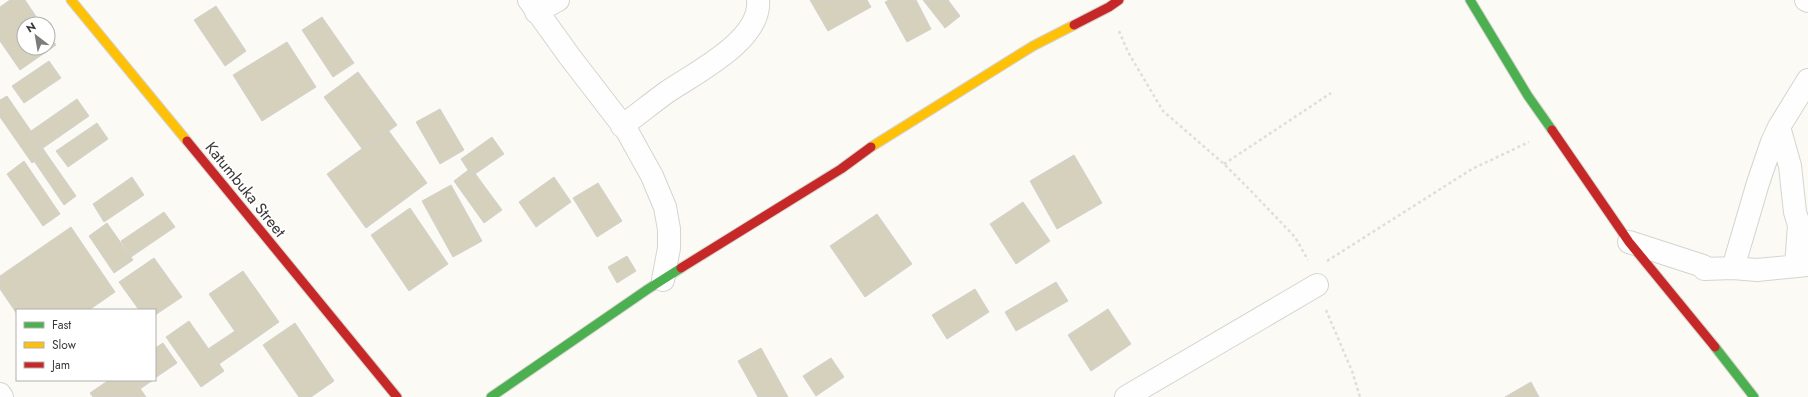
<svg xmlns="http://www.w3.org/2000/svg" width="1808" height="397" font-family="Jost,sans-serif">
<rect width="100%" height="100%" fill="#fbfaf5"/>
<path fill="#d6d1bc" stroke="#d2d1cd" d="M10 0H25L41 24H24V48H48V33L56 45 20 70 0 41V7Z
M810 0H867L871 7 828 31Z
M889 0H916L931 29 907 42 885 2Z
M923 0H948L960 16 945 28Z
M216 6 246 51 225 66 194 20Z
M322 17 354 63 333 77 302 30Z
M287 42 316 87 262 121 233 75Z
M49 61 61 78 24 103 12 86Z
M358 72 397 125 363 150 324 97Z
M7 96 46 153 32 163 0 117V100Z
M77 99 89 116 43 148 31 131Z
M440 109 464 150 440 164 416 122Z
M97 123 108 139 68 167 56 151Z
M388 130 427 183 366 228 327 174Z
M492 137 504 154 472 176 461 159Z
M46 153 76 196 64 205 34 161Z
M1074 155 1102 203 1057 229 1030 181Z
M24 161 60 214 43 226 7 174Z
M471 168 502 210 484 223 454 181Z
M132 177 144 195 104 222 93 204Z
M554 177 571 202 536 227 519 202Z
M598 183 622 221 597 237 573 198Z
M451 185 482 241 453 257 422 201Z
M1023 202 1050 241 1016 264 990 224Z
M410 208 448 264 409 291 371 235Z
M164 212 175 227 131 257 121 241Z
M877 214 912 264 865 297 830 246Z
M107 223 133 260 114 273 89 236Z
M71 227 115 292 89 310H17V314L0 289V276Z
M627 256 636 271 617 283 608 267Z
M154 258 182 297 155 315V310H139L119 282Z
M243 271 279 322 245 346 209 294Z
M1056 282 1068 301 1016 331 1005 312Z
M975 289 989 312 947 339 932 315Z
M1108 309 1131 344 1091 371 1068 335Z
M189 321 224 371 201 387 166 337Z
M295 323 334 381 311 397H299L263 345Z
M235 331 245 346 219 364 208 349Z
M163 343 177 363 155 378V348Z
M761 348 788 397H758L738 361Z
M831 358 844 377 816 396 803 376Z
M109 380H134L146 397H93L90 393Z
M134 380H153L140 389Z
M1531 382 1539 397H1505Z"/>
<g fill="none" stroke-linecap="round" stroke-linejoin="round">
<g stroke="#d4d4d0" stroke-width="24">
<path id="street" d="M529 0 570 57 627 131 652 176 665 207 669 229V248L663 280
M1806 0 1808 1
M536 12 558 0
M622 126C637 115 652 103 667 92 695 73 762 40 758 0
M1779 127 1790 166 1795 212 1799 225 1796 266
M1629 242 1703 266 1704 269 1733 268 1757 270 1808 265
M1733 268 1758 183 1772 142 1779 127 1808 80
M0 394 2 397
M1126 397 1317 285"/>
</g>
<g stroke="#d4d4d0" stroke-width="11">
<path id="fast" d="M1470 0 1528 96 1552 130
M1715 347 1754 397
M491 397 648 289 681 268"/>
</g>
<g stroke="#d4d4d0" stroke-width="11">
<path id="slow" d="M71 0 187 141
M871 147 1033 46 1074 25"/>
</g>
<g stroke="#d4d4d0" stroke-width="11">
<path id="jam" d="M1074 25 1109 7 1119 0
M1552 130 1629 242 1715 347
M187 141 397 397
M681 268 841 169 871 147"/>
</g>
<path stroke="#dededc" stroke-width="2.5" stroke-dasharray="3 3" stroke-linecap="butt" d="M1119 31 1128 52 1163 111 1224 164 1251 191 1295 237 1308 260
M1224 164 1331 93
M1327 261 1472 169 1529 142
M1326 310 1352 371 1360 397"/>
<use href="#street" stroke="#fefefe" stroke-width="22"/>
<use href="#fast" stroke="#4caf50" stroke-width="9"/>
<use href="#slow" stroke="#ffc107" stroke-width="9"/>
<use href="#jam" stroke="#c62828" stroke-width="9"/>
</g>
<g text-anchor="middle" stroke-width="4" stroke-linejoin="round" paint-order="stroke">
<g font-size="16" fill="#393835" stroke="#fff">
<text transform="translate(246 189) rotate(51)" y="6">Katumbuka Street</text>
</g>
</g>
<rect x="16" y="309" width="140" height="72" fill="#ffffff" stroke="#b0afae"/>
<rect x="24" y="322" width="20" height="6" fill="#4caf50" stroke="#b0afae"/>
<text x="52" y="329" font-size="12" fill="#393835">Fast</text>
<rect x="24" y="342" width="20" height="6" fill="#ffc107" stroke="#b0afae"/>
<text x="52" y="349" font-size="12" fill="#393835">Slow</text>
<rect x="24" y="362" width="20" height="6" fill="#c62828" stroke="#b0afae"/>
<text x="52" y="369" font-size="12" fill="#393835">Jam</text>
<g transform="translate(36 36) rotate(329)"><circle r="19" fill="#ffffff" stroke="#b0afae"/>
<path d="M0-3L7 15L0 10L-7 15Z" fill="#7d7c78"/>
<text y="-6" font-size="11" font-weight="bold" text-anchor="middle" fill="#393835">N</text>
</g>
</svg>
